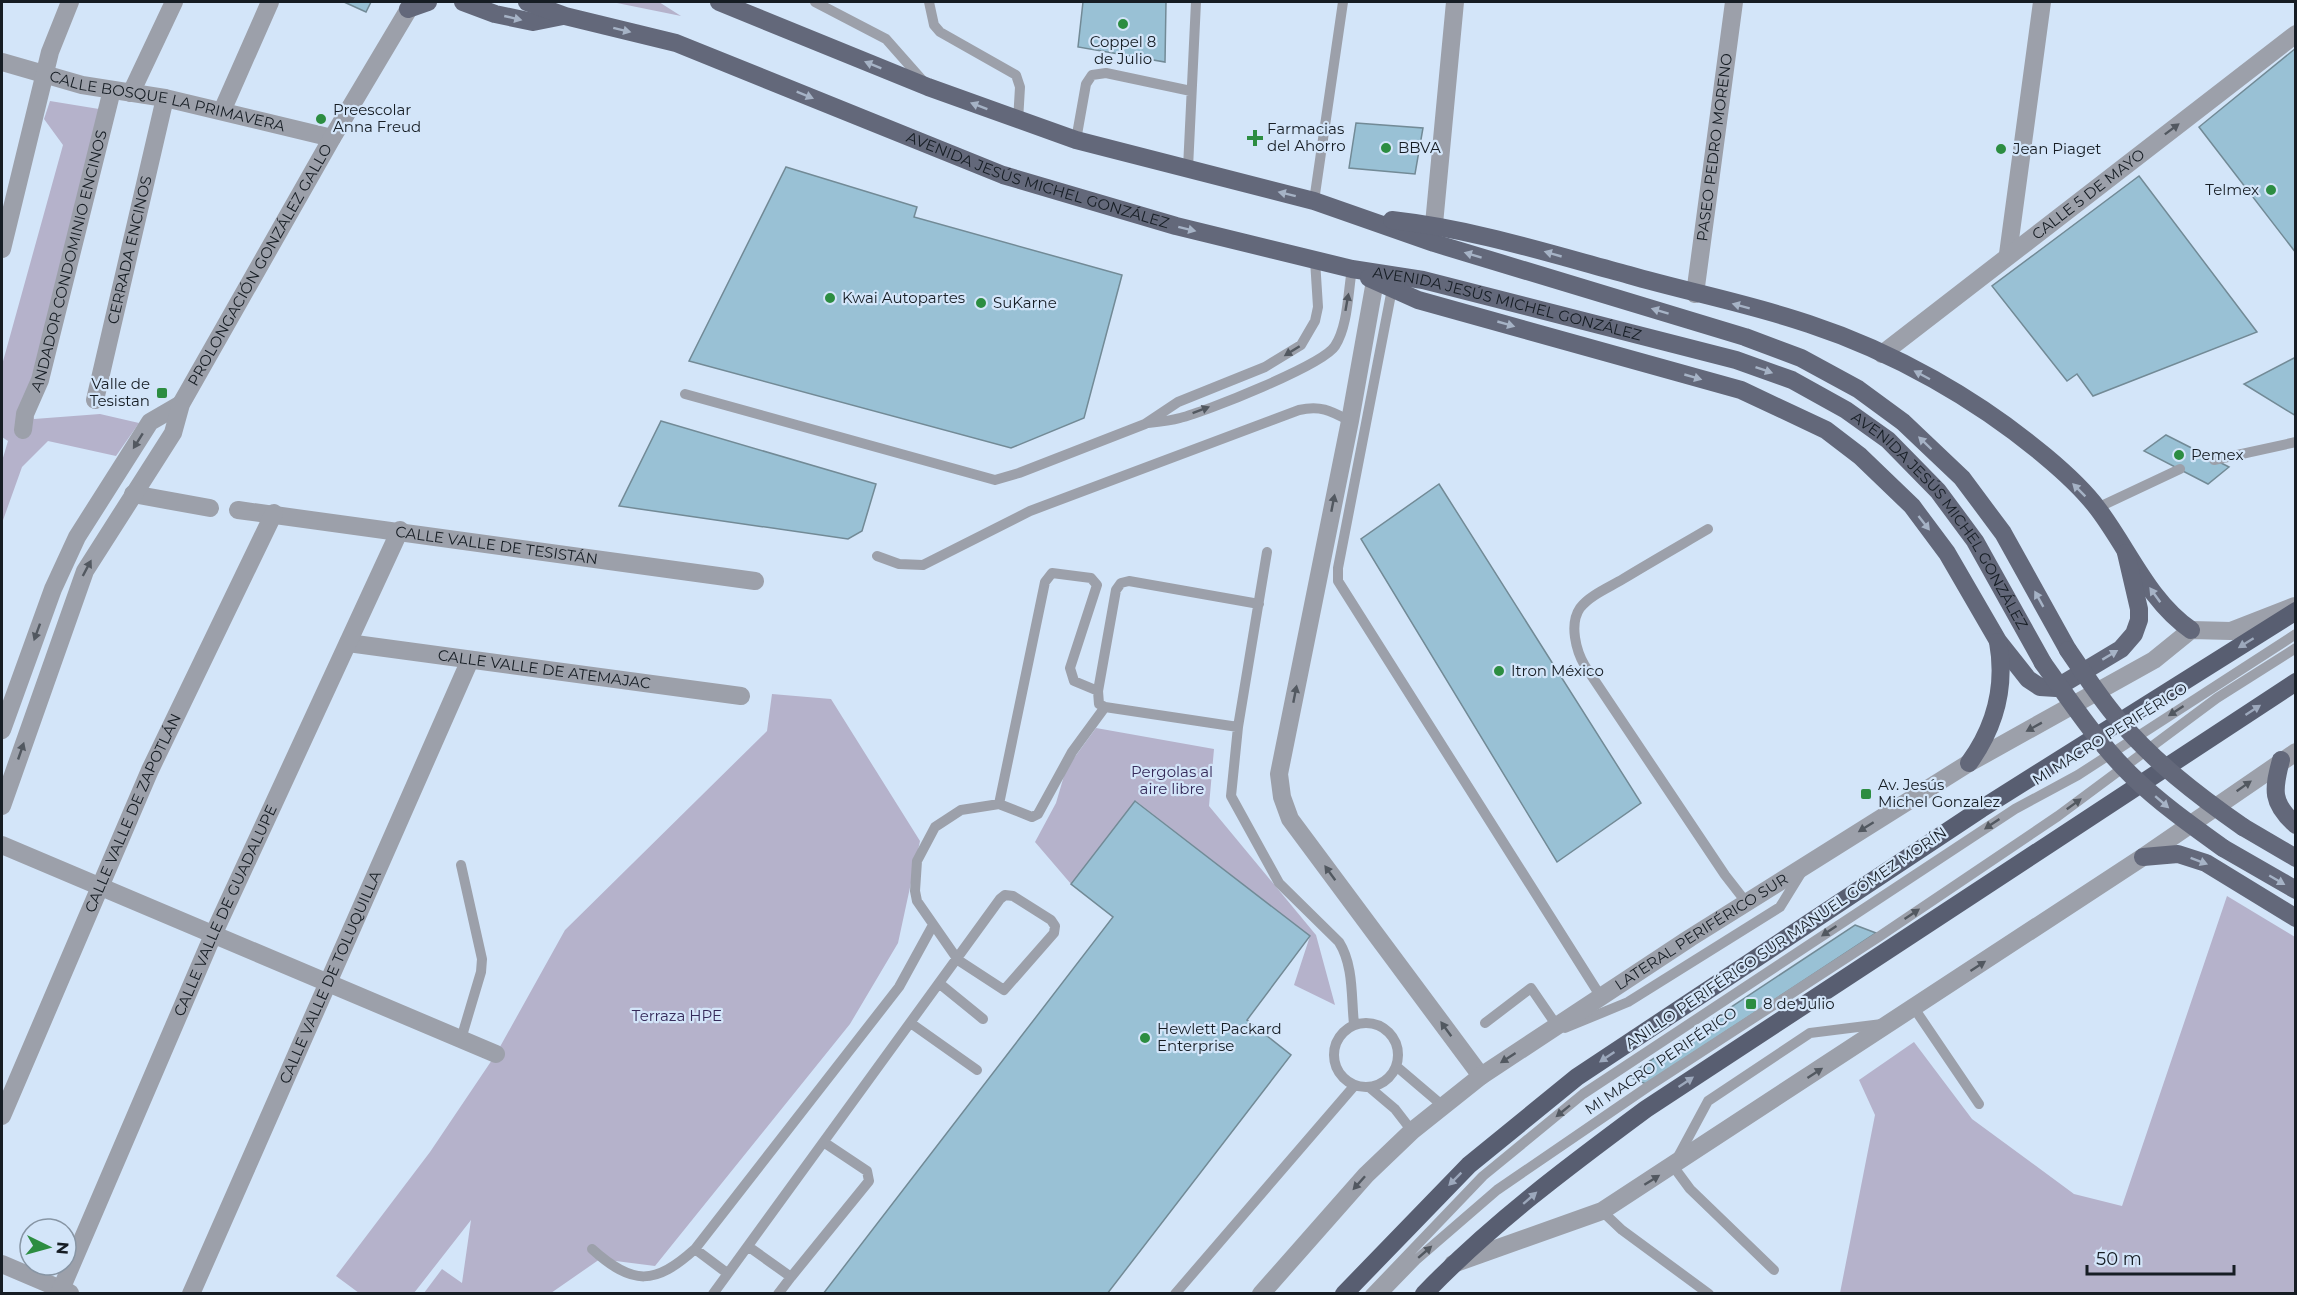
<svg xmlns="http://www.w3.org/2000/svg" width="2297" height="1295" font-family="Montserrat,sans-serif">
<rect width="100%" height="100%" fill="#d3e5f9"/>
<path fill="#b5b2cb" d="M612 2H659L681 16Z
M50 101 99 109 32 402 34 419 100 414 139 423 116 456 48 441 22 467 2 523V461L8 441 2 437V365L63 145 44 119Z
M772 694 831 699 920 841 898 943 850 1024 655 1266 600 1259 551 1293H424L442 1269 462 1283 471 1220 414 1293H359L336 1276 430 1152 496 1054 565 930 767 731Z
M1096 728 1214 749 1209 806 1316 935 1335 1005 1294 985 1310 936 1136 801 1071 884 1035 842 1056 803 1066 769Z
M2227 896 2295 937V1293H1840L1875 1115 1859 1080 1914 1042 1972 1119 2074 1194 2122 1206Z"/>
<path fill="#99c1d5" stroke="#728a96" stroke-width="1.5" d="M344 2H371L366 12Z
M1083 2H1166L1165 62 1078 47Z
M2296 48V253L2199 127Z
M1356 123 1423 128 1415 174 1349 168Z
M786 167 917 207 914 217 1122 275 1084 418 1011 448 689 361Z
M2139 176 2257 332 2093 396 2077 374 2067 381 1992 286Z
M2296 357V416L2244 384Z
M661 421 876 484 862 531 848 539 619 506Z
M2166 435 2229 467 2208 484 2144 451Z
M1439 484 1641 803 1557 862 1361 539Z
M1135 801 1310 936 1247 1020 1291 1055 1107 1294H823L1113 917 1071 884Z
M1855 925 1876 933 1646 1084 1627 1076Z"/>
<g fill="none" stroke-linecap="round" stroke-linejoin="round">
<path stroke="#9ca0aa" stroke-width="10" d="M815 2 886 39 924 82
M929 2 934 25 940 32 1016 75 1020 87 1018 121
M1076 140 1086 84 1092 75 1106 73 1191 91
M1188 168 1196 2
M1314 201 1343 2
M1392 289 1338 568V581L1601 997
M685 394 995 480 1019 473 1145 424 1178 402 1265 367 1301 345 1315 321 1318 307 1315 260
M1148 423C1159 422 1170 421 1180 418 1205 412 1323 365 1335 346 1348 326 1348 292 1352 269
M2214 460 2296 442
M2097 508 2180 469
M1708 529C1679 546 1651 562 1623 579 1610 587 1590 595 1580 608 1569 624 1576 651 1585 666L1725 875 1746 902
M1267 552 1238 727 1231 796 1279 883 1339 942C1354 966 1351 997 1354 1024
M877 556 899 564 923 565 1030 511 1299 410C1321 405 1331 411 1350 421
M1098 691 1074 681 1070 668 1097 585 1091 578 1052 573 1045 582 999 804 1032 817 1038 814 1072 752 1105 707
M1238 727 1105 707 1099 704 1098 691 1116 590 1121 583 1129 581 1259 604
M940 984 983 1019
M1914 1008 1979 1104
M1485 1023 1531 988 1557 1026
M1334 1055a32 32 0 1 1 64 0a32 32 0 1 1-64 0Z
M912 1024 977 1070
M1565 1028 1628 1002 1780 907 1801 873
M461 1039 481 972 482 959 461 865
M1396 1066 1443 1106
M1369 1087 1395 1109 1412 1131
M1602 1211 1622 1230 1709 1294
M749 1247 791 1277 869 1181 867 1171 825 1143
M592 1249C633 1286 655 1285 695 1249L899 987 933 925
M695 1249 727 1273
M1774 1270 1690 1189 1673 1166 1708 1101 1810 1033 1882 1024
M713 1294 1000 899 1005 895 1013 896 1051 920 1055 926 1054 933 1004 990 958 960 917 901 915 891 917 861 935 827 961 810 999 804
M778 1294 791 1277
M1175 1294 1355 1085
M1370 1294 1483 1176 1583 1094 2015 809 2078 775 2296 634
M1383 1294 1416 1260 1497 1190 1649 1086 1880 936 2058 816 2217 698 2296 648"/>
<g stroke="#9ca0aa" stroke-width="18">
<path id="s1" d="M2 62 82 85 165 98 332 138"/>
<path d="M131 93 174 2"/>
<path d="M222 111 270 2"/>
<path d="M1434 224 1455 2"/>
<path d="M2 249 50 52 70 2"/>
<path d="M2008 254 2042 2"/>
<path d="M1375 281 1350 421 1279 774 1282 797 1290 819 1481 1076"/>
<path id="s2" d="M1695 294 1734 2"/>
<path id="s3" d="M1882 354 2296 34"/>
<path id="s4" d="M95 400 165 98"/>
<path id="s5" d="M23 430 25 414 40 380 112 90"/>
<path d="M133 494 210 508"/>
<path id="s6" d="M238 510 755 581"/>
<path id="s7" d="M348 643 741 696"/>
<path d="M2 845 496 1054"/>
<path id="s8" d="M2 1116 150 770 274 513"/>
<path d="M2 1264 70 1293"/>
<path id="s9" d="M59 1294 213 935 400 530"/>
<path id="s10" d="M191 1294 470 660"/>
</g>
<g stroke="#9ca0aa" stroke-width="18">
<path d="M2 730 53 589 77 537 150 422 181 404"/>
<path id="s11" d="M2 806 85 571 173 433 181 404 332 138 413 2"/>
<path d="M1453 1264 1602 1211 2143 857 2296 752"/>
<path id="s12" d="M1261 1294 1366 1175 1412 1131 1481 1076 1690 938 1969 763 2154 660 2191 630 2231 631 2295 606"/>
</g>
<g stroke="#63687a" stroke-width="18">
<path d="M463 2 495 14 533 22 563 16"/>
<path id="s13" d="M527 2 565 16 676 43 1003 175 1176 226 1352 269 1423 280 1736 360 1792 380 1846 410 1888 440 1938 491 1975 541 2043 663"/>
<path d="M719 2 928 87 1076 140 1314 201 1434 243 1745 337 1801 358 1858 389 1903 422 1962 478 2003 533 2068 650"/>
<path d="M408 9 428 2"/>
<path d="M1392 220C1473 229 1551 254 1629 275 1688 292 1751 304 1809 324 1894 352 1977 399 2045 456 2063 471 2084 490 2098 509 2129 550 2148 600 2191 630"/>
<path d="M1369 278 1418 300 1741 390 1826 430 1860 456 1912 506 1947 553 1998 641 2028 679 2040 687 2056 688 2121 649 2134 634 2139 620V609L2126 553"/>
<path d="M2281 760C2273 790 2271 803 2296 825"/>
<path d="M1969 763C1995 727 2006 686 1998 642"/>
<path d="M2243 827 2296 858"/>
<path d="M2223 848 2296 890"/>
<path d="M2143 857 2178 854 2206 863 2296 918"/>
</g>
<path stroke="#585e71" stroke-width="18" d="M1344 1294 1469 1165 1577 1077 1981 809 2296 611
M1424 1294C1491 1224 1569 1166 1646 1109L2296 682"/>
<path stroke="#63687a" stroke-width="18" d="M2068 650C2084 673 2099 697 2117 718 2153 761 2197 795 2243 827
M2043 663C2071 702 2097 742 2132 776 2160 803 2191 825 2223 848"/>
</g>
<defs><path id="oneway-solid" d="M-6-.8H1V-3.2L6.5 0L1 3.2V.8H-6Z" transform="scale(1.5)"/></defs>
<g fill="#a6b3c6">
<use href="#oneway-solid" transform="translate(513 18) rotate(13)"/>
<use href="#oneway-solid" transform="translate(622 30) rotate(14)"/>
<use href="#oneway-solid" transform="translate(873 65) rotate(-158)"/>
<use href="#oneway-solid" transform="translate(805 95) rotate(22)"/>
<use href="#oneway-solid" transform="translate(979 106) rotate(-159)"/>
<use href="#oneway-solid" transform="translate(1287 194) rotate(-166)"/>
<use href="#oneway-solid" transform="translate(1187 229) rotate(14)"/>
<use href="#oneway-solid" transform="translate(1553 254) rotate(-164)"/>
<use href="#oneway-solid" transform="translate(1473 255) rotate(-163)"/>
<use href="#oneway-solid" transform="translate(1741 306) rotate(-165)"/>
<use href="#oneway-solid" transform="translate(1660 311) rotate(-163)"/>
<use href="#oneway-solid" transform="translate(1506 324) rotate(16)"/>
<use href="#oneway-solid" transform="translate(1764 370) rotate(19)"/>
<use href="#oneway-solid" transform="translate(1922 375) rotate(-152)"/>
<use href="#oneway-solid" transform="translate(1693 377) rotate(16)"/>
<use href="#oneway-solid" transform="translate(1925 443) rotate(-136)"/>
<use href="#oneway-solid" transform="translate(2079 490) rotate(-135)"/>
<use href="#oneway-solid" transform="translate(1924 523) rotate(52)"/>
<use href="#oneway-solid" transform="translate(2155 595) rotate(-126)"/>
<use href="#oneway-solid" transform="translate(2039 599) rotate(-119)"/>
<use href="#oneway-solid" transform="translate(2110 655) rotate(-31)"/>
<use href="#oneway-solid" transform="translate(2162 802) rotate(41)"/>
<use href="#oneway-solid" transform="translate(2199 861) rotate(21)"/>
<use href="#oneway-solid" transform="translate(2277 880) rotate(30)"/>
</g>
<g fill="#525860">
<use href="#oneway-solid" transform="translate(2172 129) rotate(-37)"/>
<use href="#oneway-solid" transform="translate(1347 302) rotate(-80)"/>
<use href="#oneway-solid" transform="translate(1292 351) rotate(148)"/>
<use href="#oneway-solid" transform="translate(1201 410) rotate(-21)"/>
<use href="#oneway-solid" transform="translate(138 441) rotate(122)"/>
<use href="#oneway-solid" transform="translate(1333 503) rotate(-79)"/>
<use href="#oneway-solid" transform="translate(87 568) rotate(-62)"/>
<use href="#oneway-solid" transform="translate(37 632) rotate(110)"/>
<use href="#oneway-solid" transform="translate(1295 694) rotate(-79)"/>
<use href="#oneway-solid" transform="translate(2176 711) rotate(147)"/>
<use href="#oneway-solid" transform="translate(2034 727) rotate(151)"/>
<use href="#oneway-solid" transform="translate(21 751) rotate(-71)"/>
<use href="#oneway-solid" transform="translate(2244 786) rotate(-35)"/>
<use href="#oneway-solid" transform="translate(2074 804) rotate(-36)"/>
<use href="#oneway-solid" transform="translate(1992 824) rotate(146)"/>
<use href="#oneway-solid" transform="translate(1866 827) rotate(148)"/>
<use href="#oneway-solid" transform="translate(1330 873) rotate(-126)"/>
<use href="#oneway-solid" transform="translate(1912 914) rotate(-34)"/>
<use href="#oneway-solid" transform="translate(1829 931) rotate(146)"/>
<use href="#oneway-solid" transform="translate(1978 966) rotate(-33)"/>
<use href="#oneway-solid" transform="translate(1446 1029) rotate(-126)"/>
<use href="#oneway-solid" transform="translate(1508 1058) rotate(147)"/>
<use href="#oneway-solid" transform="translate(1815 1073) rotate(-33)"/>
<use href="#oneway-solid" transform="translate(1563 1111) rotate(141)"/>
<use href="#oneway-solid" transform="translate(1652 1180) rotate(-32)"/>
<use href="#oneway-solid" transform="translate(1359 1183) rotate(132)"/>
<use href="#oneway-solid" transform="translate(1425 1252) rotate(-41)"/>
</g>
<g fill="#9ca8bc">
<use href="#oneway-solid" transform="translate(2246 643) rotate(148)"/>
<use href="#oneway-solid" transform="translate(2253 710) rotate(-33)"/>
<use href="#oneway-solid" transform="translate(1607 1057) rotate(146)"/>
<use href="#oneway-solid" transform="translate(1686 1082) rotate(-34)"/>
<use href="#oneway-solid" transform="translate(1455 1179) rotate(135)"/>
<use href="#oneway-solid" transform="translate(1530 1198) rotate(-41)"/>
</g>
<g fill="#2c8d41" stroke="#d3e5f9" stroke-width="2">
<circle cx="1123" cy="24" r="6"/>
<circle cx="321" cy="119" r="6"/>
<path d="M1252 129h6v6h6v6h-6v6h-6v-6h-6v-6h6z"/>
<circle cx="1386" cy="148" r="6"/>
<circle cx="2001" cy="149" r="6"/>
<circle cx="2271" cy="190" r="6"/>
<circle cx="830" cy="298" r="6"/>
<circle cx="981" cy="303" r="6"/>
<rect x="156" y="387" width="12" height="12" rx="3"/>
<circle cx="2179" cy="455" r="6"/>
<circle cx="1499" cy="671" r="6"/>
<rect x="1860" y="788" width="12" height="12" rx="3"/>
<rect x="1745" y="998" width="12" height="12" rx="3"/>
<circle cx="1145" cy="1038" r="6"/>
</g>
<g text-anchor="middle" stroke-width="4.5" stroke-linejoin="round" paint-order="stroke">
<g font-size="15" fill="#161d24" stroke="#d3e5f9" text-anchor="start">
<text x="1123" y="47" text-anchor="middle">Coppel 8<tspan x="1123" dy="17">de Julio</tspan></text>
<text x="333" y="115">Preescolar<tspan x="333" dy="17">Anna Freud</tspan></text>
<text x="1267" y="134">Farmacias<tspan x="1267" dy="17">del Ahorro</tspan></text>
<text x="1398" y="153">BBVA</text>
<text x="2013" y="154">Jean Piaget</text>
<text x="2259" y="195" text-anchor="end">Telmex</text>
<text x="842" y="303">Kwai Autopartes</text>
<text x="993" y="308">SuKarne</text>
<text x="150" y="389" text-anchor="end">Valle de<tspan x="150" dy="17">Tesistan</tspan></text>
<text x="2191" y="460">Pemex</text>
<text x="1511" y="676">Itron México</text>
<text x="1878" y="790">Av. Jesús<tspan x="1878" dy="17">Michel Gonzalez</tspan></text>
<text x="1763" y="1009">8 de Julio</text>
<text x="1157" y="1034">Hewlett Packard<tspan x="1157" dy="17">Enterprise</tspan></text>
</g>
<g font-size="15" fill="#161d24" stroke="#d3e5f9">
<text dy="5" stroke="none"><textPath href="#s1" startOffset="170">CALLE BOSQUE LA PRIMAVERA</textPath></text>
<text dy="5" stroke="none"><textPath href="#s2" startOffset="148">PASEO PEDRO MORENO</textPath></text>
<text dy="5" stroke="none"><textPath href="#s13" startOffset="542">AVENIDA JESÚS MICHEL GONZÁLEZ</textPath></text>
<text dy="5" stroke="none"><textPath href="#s3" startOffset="261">CALLE 5 DE MAYO</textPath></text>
<text dy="5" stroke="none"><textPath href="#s4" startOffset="154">CERRADA ENCINOS</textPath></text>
<text dy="5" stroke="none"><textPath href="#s5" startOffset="176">ANDADOR CONDOMINIO ENCINOS</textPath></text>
<text dy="5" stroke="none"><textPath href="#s11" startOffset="603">PROLONGACIÓN GONZÁLEZ GALLO</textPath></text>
<text dy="5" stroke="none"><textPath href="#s13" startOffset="1028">AVENIDA JESÚS MICHEL GONZÁLEZ</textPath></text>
<text dy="5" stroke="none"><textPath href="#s13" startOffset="1532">AVENIDA JESÚS MICHEL GONZÁLEZ</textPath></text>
<text dy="5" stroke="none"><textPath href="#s6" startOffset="261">CALLE VALLE DE TESISTÁN</textPath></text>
<text dy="5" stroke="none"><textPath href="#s7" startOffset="198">CALLE VALLE DE ATEMAJAC</textPath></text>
<text transform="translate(2110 734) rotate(-32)" y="5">MI MACRO PERIFÉRICO</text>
<text dy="5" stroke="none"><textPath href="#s8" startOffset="330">CALLE VALLE DE ZAPOTLÁN</textPath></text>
<text dy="5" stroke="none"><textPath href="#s9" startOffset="418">CALLE VALLE DE GUADALUPE</textPath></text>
<text dy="5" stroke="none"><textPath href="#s12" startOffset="574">LATERAL PERIFÉRICO SUR</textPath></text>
<text transform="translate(1786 938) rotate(-34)" y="5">ANILLO PERIFÉRICO SUR MANUEL GÓMEZ MORÍN</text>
<text dy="5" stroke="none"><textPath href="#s10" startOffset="346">CALLE VALLE DE TOLUQUILLA</textPath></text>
<text transform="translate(1661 1061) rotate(-34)" y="5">MI MACRO PERIFÉRICO</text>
</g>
<g font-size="15" fill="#352a59" stroke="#d3e5f9">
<text x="1172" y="777">Pergolas al<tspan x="1172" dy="17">aire libre</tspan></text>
<text x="677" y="1021">Terraza HPE</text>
</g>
</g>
<rect width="2297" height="1295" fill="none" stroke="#161d24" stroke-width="6"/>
<g transform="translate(48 1247) rotate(95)"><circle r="28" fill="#d3e5f9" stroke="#8795a4" stroke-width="1.5"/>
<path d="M0-4.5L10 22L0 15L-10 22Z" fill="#2c8d41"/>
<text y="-9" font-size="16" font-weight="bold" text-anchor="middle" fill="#161d24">N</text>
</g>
<path d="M2087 1265v9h147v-9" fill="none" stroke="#161d24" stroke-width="3"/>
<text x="2096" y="1265" font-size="18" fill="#161d24" stroke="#d3e5f9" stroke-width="4.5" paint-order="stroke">50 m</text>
</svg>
